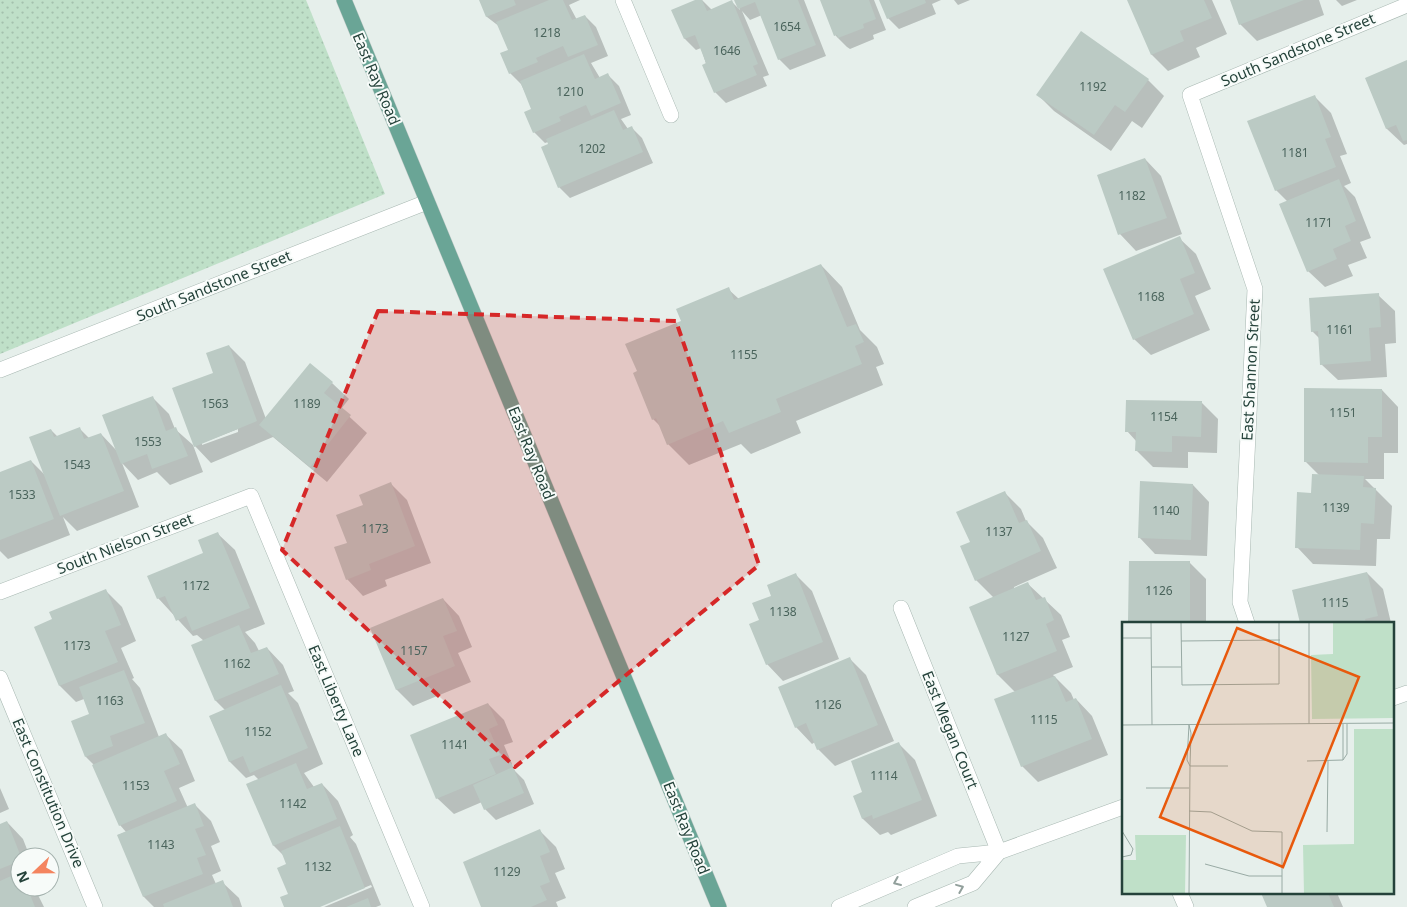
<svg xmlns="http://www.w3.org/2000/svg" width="1407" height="907" font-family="'Noto Sans',sans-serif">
<defs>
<pattern id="grass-dots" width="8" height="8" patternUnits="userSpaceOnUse" patternTransform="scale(1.25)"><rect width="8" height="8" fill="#bfe0c8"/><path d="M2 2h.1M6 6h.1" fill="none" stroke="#a4c1ad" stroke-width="1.8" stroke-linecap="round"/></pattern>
</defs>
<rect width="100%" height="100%" fill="#e6efeb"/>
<path fill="url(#grass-dots)" d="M0 0H306L385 194 0 354Z"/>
<path fill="#0003" fill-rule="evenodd" d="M480 0H580L569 5 577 20 585 16 596 27 608 56 591 63 600 78 608 75 619 86 631 115 621 119 628 129 631 127 642 138 653 163 570 198 559 187 548 142 545 143 534 132 533 109 521 84 510 73V51L500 27 487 17Z
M698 0H702L712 10 732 2 740 10 736 0H804L826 56 790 70 779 59 762 15 750 20 742 11 769 75 763 77 767 86 726 103 715 92 701 48 696 50 685 39 673 10Z
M823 0H874L886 30 873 35 874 39 850 49 847 47 836 36Z
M881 0H941L932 4 936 14 899 29 888 18Z
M954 0H970L958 5Z
M1128 0H1212L1227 34 1196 48 1200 57 1168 71 1152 55Z
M1231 0H1319L1324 15 1257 41 1240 24Z
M1336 0H1357L1342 6Z
M1407 62V144L1404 145 1387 129 1366 79Z
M1148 80 1164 96 1142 128 1132 121 1111 151 1054 111 1038 95Z
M1314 96 1331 113 1347 154 1340 156 1351 183 1344 186 1355 197 1371 238 1360 242 1367 258 1348 265 1353 276 1325 287 1308 271 1288 202 1276 190Z
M1145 159 1161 176 1182 234 1136 251 1120 234Z
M1179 238 1196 254 1211 289 1195 296 1210 330 1151 355 1134 339Z
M821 265 842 287 860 330 877 347 884 364 876 367 883 385 796 421 801 433 751 454 741 444 689 465 668 444 661 427 653 419 638 372 683 322 728 289 739 299Z
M1378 295 1395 311 1396 343 1385 344 1387 377 1338 380 1321 364 1320 339 1312 331Z
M229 346 245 362 266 419 332 383 349 399 341 409 367 433 327 482 273 437 211 463 195 446 215 374ZM238 429V432L202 445V443Z
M1382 390 1398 407V453H1384V479H1365L1392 506 1390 539H1377L1376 566 1313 564 1297 547 1319 475 1306 462Z
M152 397 169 414 175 429 193 445 203 472 170 485 157 472 138 480 122 463 139 507 77 531 63 517 70 535 8 559 0 551V473L31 461 46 476 51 430 58 437 80 429 90 439 101 434 117 451Z
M1202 403 1218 419 1217 453 1188 452V468L1153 467 1137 451V442L1127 431Z
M391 484 407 500 431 563 385 580 387 586 363 596 347 579 348 543 365 506Z
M1193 485 1209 502 1207 556 1155 554 1139 537Z
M1004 492 1021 509 1026 521 1043 538 1057 568 1014 587V589L1028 584 1061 615 1070 637 1062 640 1073 667 1053 675 1071 693 1074 700 1076 699 1092 716 1108 755 1038 782 1022 766 1015 692 998 675 994 598 976 580 971 543Z
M218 534 235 550 265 624 245 632 255 643 259 651 267 648 283 665 294 691 288 693 298 703 323 764 304 773 314 787 322 784 338 801 353 835 350 837 356 844 381 905 376 907H324L372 887 371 885 317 907H286L289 894 288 864 285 857 274 846 248 785 259 780 254 775 246 778 230 762 210 717 225 710 216 701 193 646 204 641 197 635 193 636 158 598 205 553Z
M1189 562 1206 579V623H1132L1130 621Z
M1367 573 1383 589 1391 623H1301L1293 591Z
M796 575 812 591 839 659 783 681 767 664 760 621 772 597Z
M105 590 122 607 136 641 121 648 134 678 132 679 140 688 159 737 165 734 182 750 195 781 179 788 188 808 195 805 211 821 220 842 211 846 221 871 212 875 216 884 222 882 239 898 242 907H154L144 897 118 835 126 832 120 825 93 764 86 757 91 715 84 699 76 702 60 686 54 620Z
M443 599 459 616 472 647 458 653 471 682 413 706 397 690 372 629Z
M850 659 866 675 894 741 835 766 818 749 815 742 812 744 796 727Z
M488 704 504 720 513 742 504 745 515 771 524 780 534 804 496 820 485 809 482 802 454 814 437 798Z
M899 744 915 760 937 816 891 835 888 832 880 835 863 819 855 796 864 793Z
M0 788 9 809 0 813Z
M7 822 23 839 30 857H20V887H34L44 907H0V825Z
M540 831 556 847 565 869 555 873 566 898 556 902 558 907H483Z
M1262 893H1337L1343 907H1268Z"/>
<path fill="#bbcac4" d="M479 0H514L516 5 486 17Z
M549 0H563L572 20 585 15 598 45 568 57 563 46 536 58 538 62 509 74 500 53 508 50 496 22Z
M695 0H702L707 11 732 0 758 64 753 66 757 75 714 93 702 65 706 63 695 35 684 39 671 10Z
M734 0H798L816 45 778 60 755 2 738 9Z
M820 0H869L876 19 863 24 864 28 838 38 837 35 834 36Z
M879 0H925L926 3 887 19Z
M1127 0H1204L1212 18 1180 31 1184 41 1151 55Z
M1230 0H1304L1239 25Z
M1081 31 1149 79 1125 112 1115 105 1094 135 1036 95Z
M584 54 595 79 608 73 621 103 591 116 586 105 559 117 561 121 533 133 524 112 531 109 520 81Z
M1407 60V140L1403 141 1396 125 1386 129 1365 78Z
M1315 95 1331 137 1325 139 1336 167 1275 191 1247 121Z
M614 110 623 130 632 126 643 152 558 188 541 147 548 144 546 139Z
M1145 158 1167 218 1118 235 1097 175Z
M1339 179 1356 221 1345 226 1351 241 1333 249 1337 259 1307 272 1279 204Z
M1180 236 1195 273 1180 279 1194 314 1133 340 1103 269Z
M821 264 847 327 856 324 864 342 855 346 862 364 776 399 781 412 729 433 723 421 667 445 656 418 652 420 633 373 637 371 625 344 681 321 676 309 729 287 734 300Z
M1379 293 1381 327 1369 328 1371 361 1320 365 1318 331 1311 332 1309 298Z
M229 345 257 421 194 447 172 388 213 373 206 353Z
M310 363 333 382 324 393 351 415 310 467 259 425Z
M1304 388 1382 389V437H1368V463L1304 462Z
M153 396 166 431 176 427 188 456 152 469 147 454 121 464 102 415Z
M1126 400 1202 401 1201 437 1172 436V452L1135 451 1136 432H1125Z
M80 427 84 439 101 433 124 491 60 516 29 437 51 429 54 437Z
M31 460 54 519 0 540V472Z
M1312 474 1364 476 1363 487 1376 488 1374 524 1361 523 1360 550 1295 548 1297 492 1311 493Z
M1140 481 1193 484 1191 540 1138 538Z
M391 482 415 546 369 564 371 570 346 580 334 547 347 543 336 515 363 505 359 495Z
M1005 491 1019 523 1027 520 1041 551 975 581 960 546 970 542 956 512Z
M218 532 250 608 192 631 186 616 176 621 165 596 157 599 147 576 203 553 198 540Z
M1129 561H1190V622L1128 621Z
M1367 572 1378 616 1365 619 1366 623H1300L1292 590Z
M796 573 823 642 766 665 749 624 759 620 752 603 771 596 767 585Z
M1028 582 1036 600 1045 597 1054 620 1046 624 1057 651 997 675 969 607Z
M106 589 121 625 105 631 118 662 59 686 34 627 52 619 49 612Z
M443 598 457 631 443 636 455 666 396 690 370 628Z
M239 625 251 653 267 647 279 674 215 701 191 645Z
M850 657 878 725 817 750 806 723 795 728 778 687Z
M124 670 145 723 110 736 113 746 85 757 71 721 89 714 79 687Z
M1055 676 1066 702 1076 698 1092 739 1021 767 994 699Z
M281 685 308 748 250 773 243 756 229 762 209 716Z
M488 703 498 725 489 729 500 755 489 759 496 774 436 799 410 735Z
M166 733 180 764 164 771 177 801 119 826 92 765Z
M899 742 922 800 873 819 872 815 862 819 853 796 862 792 851 761Z
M296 763 307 789 322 783 337 819 273 846 246 784Z
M513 767 524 793 484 810 473 785Z
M195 803 204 826 195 829 206 855 197 858 203 874 143 897 117 835Z
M7 821 21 857 20 861 0 869V824Z
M340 826 365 888 320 907H284L280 897 288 894 277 868 286 864 281 851Z
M540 829 550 852 540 856 550 882 540 886 547 900 531 907H481L463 862Z
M20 872V887H27L35 907H0V881Z
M223 880 233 907H164L163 904Z
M1261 893H1328L1334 907H1267Z
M368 898 371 907H346Z"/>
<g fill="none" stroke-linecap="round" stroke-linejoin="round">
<g stroke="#a8b8b2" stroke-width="16">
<path id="minor" d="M623 0 671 115
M0 370 427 202
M0 592 251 496 422 907
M901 608 999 852 1123 807
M1247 623 1240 602 1255 289 1190 95 1407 5
M0 678 95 907
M1393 698 1407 693
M1180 893 1186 907
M839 907 958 856 999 852 973 883 915 907"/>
</g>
<g stroke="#c2cac8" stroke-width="16">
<path id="primary" d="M344 0 719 907"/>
</g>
<use href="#minor" stroke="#fff" stroke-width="15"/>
<use href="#primary" stroke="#6aa596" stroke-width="15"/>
</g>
<defs><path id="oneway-chevron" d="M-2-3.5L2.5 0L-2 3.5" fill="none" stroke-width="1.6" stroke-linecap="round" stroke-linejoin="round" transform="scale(1.25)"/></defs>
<g stroke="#92a09c">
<use href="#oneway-chevron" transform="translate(897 882) rotate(157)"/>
<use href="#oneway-chevron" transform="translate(960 888) rotate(-22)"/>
</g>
<path fill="#d62828" fill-opacity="0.2" stroke="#d62828" stroke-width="4" stroke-dasharray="10 6" stroke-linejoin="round" d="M378 311 676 321 759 565 515 767 282 550Z"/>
<g text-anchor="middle" stroke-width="4" stroke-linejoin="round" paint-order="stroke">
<g font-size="12" fill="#4a645c">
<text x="787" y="31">1654</text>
<text x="547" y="37">1218</text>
<text x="727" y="55">1646</text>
<text x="1093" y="91">1192</text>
<text x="570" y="96">1210</text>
<text x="592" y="153">1202</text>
<text x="1295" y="157">1181</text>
<text x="1132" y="200">1182</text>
<text x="1319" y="227">1171</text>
<text x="1151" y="301">1168</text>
<text x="1340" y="334">1161</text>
<text x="744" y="359">1155</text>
<text x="215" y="408">1563</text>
<text x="307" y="408">1189</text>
<text x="1343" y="417">1151</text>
<text x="1164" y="421">1154</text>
<text x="148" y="446">1553</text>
<text x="77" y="469">1543</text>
<text x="22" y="499">1533</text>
<text x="1336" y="512">1139</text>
<text x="1166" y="515">1140</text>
<text x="375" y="533">1173</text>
<text x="999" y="536">1137</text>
<text x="196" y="590">1172</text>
<text x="1159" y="595">1126</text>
<text x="1335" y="607">1115</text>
<text x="783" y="616">1138</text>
<text x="1016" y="641">1127</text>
<text x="77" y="650">1173</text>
<text x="414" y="655">1157</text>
<text x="237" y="668">1162</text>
<text x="110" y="705">1163</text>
<text x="828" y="709">1126</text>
<text x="1044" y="724">1115</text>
<text x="258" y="736">1152</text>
<text x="455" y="749">1141</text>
<text x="884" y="780">1114</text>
<text x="136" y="790">1153</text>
<text x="293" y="808">1142</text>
<text x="161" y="849">1143</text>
<text x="318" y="871">1132</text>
<text x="507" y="876">1129</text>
</g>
<g font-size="15" fill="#24423a" stroke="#f7fbf9">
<text transform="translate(1298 50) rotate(-23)" y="5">South Sandstone Street</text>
<text transform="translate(376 79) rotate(67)" y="5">East Ray Road</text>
<text transform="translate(214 286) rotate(-22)" y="5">South Sandstone Street</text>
<text transform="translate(1251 370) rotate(-87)" y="5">East Shannon Street</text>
<text transform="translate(531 453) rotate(68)" y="5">East Ray Road</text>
<text transform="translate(125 544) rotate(-21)" y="5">South Nielson Street</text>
<text transform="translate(336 701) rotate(67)" y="5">East Liberty Lane</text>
<text transform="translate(950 730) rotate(68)" y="5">East Megan Court</text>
<text transform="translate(48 793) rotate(67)" y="5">East Constitution Drive</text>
<text transform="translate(686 828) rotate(68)" y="5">East Ray Road</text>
</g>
</g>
<g transform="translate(1122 622)">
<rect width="272" height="272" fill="#e6efeb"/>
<path d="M211 1H272V96L190 97 189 33 211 32ZM232 107H272V272H182L181 223 232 222ZM13 213H64L63 272H0V238H14Z" fill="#bfe0c8"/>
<path fill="none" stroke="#98aaa4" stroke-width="1" d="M29 1 30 103M59 1 60 63 157 62V1M0 16H29M59 19 158 18M29 45H59M187 102V1M0 103 273 101M67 103 69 111 68 144 65 138ZM221 138 225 132V102M221 138V102M185 139 221 138M24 166H67M67 189 89 190 130 209 160 210V272M0 209 11 227 9 233 0 235M205 210 206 139M83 242 127 254H160M67 272 68 144H106"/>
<path fill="#e8590c" fill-opacity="0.15" stroke="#e8590c" stroke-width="2.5" d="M115 6 237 55 161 245 38 195Z"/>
<rect width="272" height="272" fill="none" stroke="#24423a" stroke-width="2.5"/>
</g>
<g transform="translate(35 872) rotate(248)"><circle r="24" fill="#f7fbf9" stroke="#a3b1ad"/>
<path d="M0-4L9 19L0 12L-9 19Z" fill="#f4845f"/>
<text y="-8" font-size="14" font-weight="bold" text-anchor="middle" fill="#24423a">N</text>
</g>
</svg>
